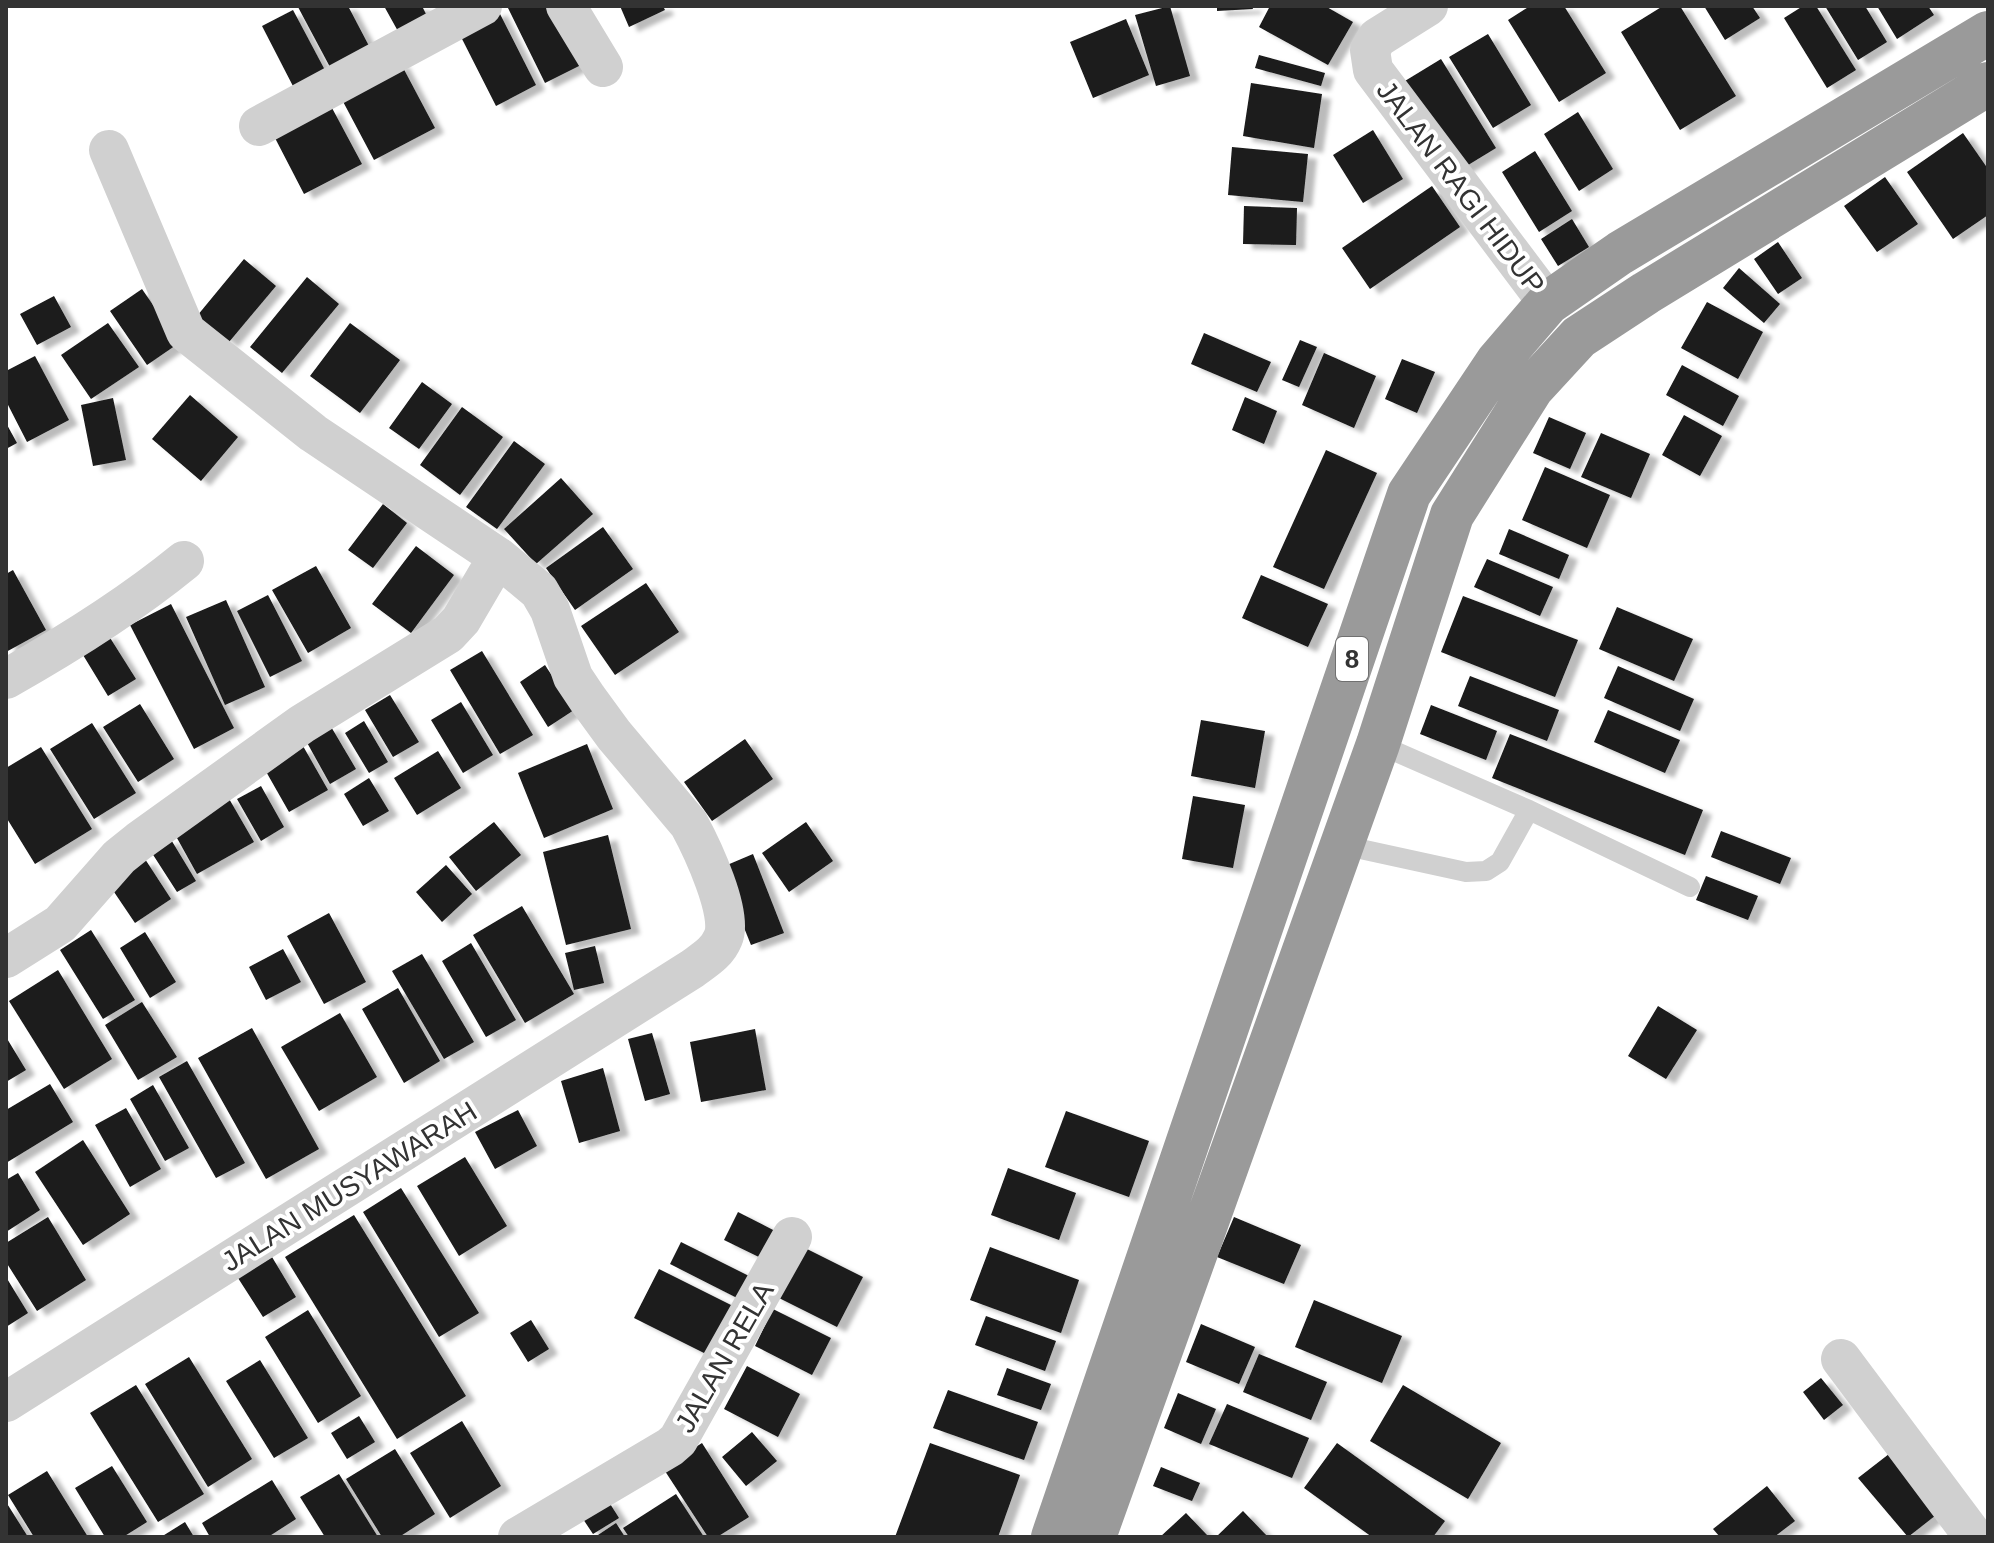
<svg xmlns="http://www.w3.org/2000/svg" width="1994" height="1543" font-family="Arial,sans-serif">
<defs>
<filter id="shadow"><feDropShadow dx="9" dy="5" stdDeviation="2" flood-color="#0004"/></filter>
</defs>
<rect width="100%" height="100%" fill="#fff"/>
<path fill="#1a1a1a" filter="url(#shadow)" d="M300 6H348L369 46 330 67 298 7Z
M384 6H422L428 18 399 33Z
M507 6H552L581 65 545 83Z
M620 6H663L665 10 629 27Z
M1170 6 1190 76 1156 86 1135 15Z
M1217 6H1252L1253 9 1217 11Z
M1270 6H1325L1353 22 1328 65 1259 27Z
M1530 6H1564L1606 73 1559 102 1508 20Z
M1663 6H1680L1736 96 1680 130 1621 32Z
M1704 6H1752L1760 18 1725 40Z
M1803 6H1816L1856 70 1827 88 1784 18Z
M1825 6H1865L1887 42 1858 60Z
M1877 6H1928L1934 15 1897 39Z
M293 10 327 74 295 90 262 26Z
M498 10 536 85 496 106 458 31Z
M1126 19 1149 75 1093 98 1070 42Z
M1488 34 1531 105 1493 128 1449 57Z
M1259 55 1325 73 1321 86 1255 68Z
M1441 59 1496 148 1455 173 1400 84Z
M400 62 435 128 374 160 339 94Z
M1251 83 1322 94 1314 148 1243 136Z
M332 108 362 164 304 194 275 138Z
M1578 112 1613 169 1579 191 1544 134Z
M1373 130 1403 179 1363 203 1333 155Z
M1963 133 1988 169V215L1953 239 1907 172Z
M1232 147 1308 154 1303 202 1228 195Z
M1535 151 1572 211 1539 232 1502 172Z
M1885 177 1918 224 1877 252 1844 206Z
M1432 186 1460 227 1370 289 1342 248Z
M1244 206 1297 208 1296 245 1243 244Z
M1572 219 1589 247 1558 266 1541 239Z
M1778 242 1802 278 1778 294 1754 259Z
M244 259 276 286 229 342 197 316Z
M1739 268 1780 304 1764 323 1723 288Z
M307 277 339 304 282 373 250 347Z
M142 289 179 343 147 365 110 311Z
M54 296 71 327 37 345 20 314Z
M1707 302 1763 332 1738 379 1681 348Z
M108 323 139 367 91 399 61 355Z
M350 323 400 360 360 413 310 376Z
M1204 333 1271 362 1257 392 1191 364Z
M1300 340 1317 347 1299 387 1282 380Z
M1324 353 1376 376 1354 428 1302 405Z
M35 356 69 420 27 442 6 401V371Z
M1402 359 1435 372 1417 413 1385 399Z
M1682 365 1739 396 1723 426 1666 395Z
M422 382 452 404 419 449 389 428Z
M190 395 238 437 201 481 152 439Z
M1245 397 1277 411 1264 444 1232 430Z
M113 398 126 460 93 466 81 405Z
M462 407 503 437 460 495 420 465Z
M1684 415 1722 436 1700 476 1662 455Z
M1549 417 1586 433 1570 469 1533 453Z
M6 423 17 443 6 449Z
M1601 433 1650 454 1631 498 1581 477Z
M514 441 545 464 497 529 466 507Z
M1326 450 1377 473 1324 589 1273 567Z
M1545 467 1610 495 1587 548 1522 520Z
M561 478 593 514 536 564 504 529Z
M383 504 407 523 373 568 348 550Z
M603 527 633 569 575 610 546 568Z
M1509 529 1569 555 1559 579 1499 554Z
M416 546 454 575 411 633 372 604Z
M1487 559 1553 587 1540 616 1474 587Z
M316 566 351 628 308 653 272 590Z
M13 570 46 630 6 652V574Z
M1261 575 1328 604 1308 647 1242 618Z
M646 583 679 632 615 675 581 626Z
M268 595 302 661 270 677 237 611Z
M1463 596 1578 640 1555 697 1441 652Z
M226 600 265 687 225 705 186 617Z
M171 604 234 728 194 749 130 625Z
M1617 607 1693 639 1674 681 1599 649Z
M107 633 136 679 108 696 80 650Z
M482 651 533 735 500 754 450 670Z
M545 665 574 710 548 727 520 682Z
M1618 666 1694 699 1680 731 1604 698Z
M1470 676 1559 710 1547 741 1458 706Z
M390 695 419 742 393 757 365 710Z
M461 702 493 755 463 773 431 720Z
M140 704 174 759 138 782 103 727Z
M1431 705 1497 731 1486 760 1420 734Z
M1608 710 1680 740 1665 773 1594 742Z
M1201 720 1265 731 1255 788 1191 776Z
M364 721 388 762 369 773 345 733Z
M92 723 136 793 94 819 50 749Z
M330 725 356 769 330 784 305 739Z
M1510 734 1703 810 1685 855 1492 778Z
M745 739 773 779 712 821 684 782Z
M587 744 613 809 544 838 518 773Z
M303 746 328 790 289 812 264 768Z
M41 747 92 829 35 864 6 817V768Z
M438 751 461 788 417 815 394 778Z
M369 778 389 811 363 826 344 794Z
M261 786 284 827 261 841 237 799Z
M1193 796 1245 805 1233 868 1182 859Z
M228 797 254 842 197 874 172 829Z
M494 822 521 855 476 891 449 857Z
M806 822 833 861 789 892 762 853Z
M1721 831 1791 858 1780 884 1711 857Z
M608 835 631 929 566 945 543 852Z
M170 838 196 881 177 892 150 850Z
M753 854 784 933 751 945 720 868Z
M145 859 171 899 135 923 108 883Z
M446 865 472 894 442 922 416 892Z
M1706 876 1758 896 1748 920 1696 900Z
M522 906 574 994 525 1023 473 935Z
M329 913 366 982 324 1004 287 936Z
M91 930 135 1000 103 1019 60 950Z
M145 932 176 982 150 998 120 948Z
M471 943 516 1020 486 1037 442 961Z
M595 946 604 983 574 990 565 953Z
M283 949 301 982 266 1000 249 967Z
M422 954 474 1042 444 1059 392 971Z
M58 970 112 1059 64 1089 9 1001Z
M398 988 440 1061 404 1083 362 1009Z
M142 1002 177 1057 138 1080 105 1025Z
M1658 1006 1697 1030 1666 1079 1628 1056Z
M340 1013 377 1077 319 1111 281 1047Z
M252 1028 319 1149 266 1179 198 1058Z
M755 1029 766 1090 701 1102 690 1042Z
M652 1033 670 1094 645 1101 628 1039Z
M6 1037 26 1070 6 1082Z
M187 1061 245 1163 216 1178 159 1077Z
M603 1068 620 1131 579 1143 561 1081Z
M50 1084 73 1122 6 1163V1110Z
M153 1085 189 1148 165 1161 130 1099Z
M126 1108 161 1169 130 1187 95 1125Z
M518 1110 537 1146 495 1169 475 1132Z
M1066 1111 1149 1141 1129 1197 1045 1167Z
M83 1140 130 1214 83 1245 35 1172Z
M465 1157 507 1226 459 1256 417 1186Z
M1008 1168 1076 1193 1059 1240 991 1215Z
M18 1173 40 1210 6 1232V1180Z
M401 1188 479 1313 439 1337 363 1212Z
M738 1212 777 1232 763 1259 724 1240Z
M354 1215 466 1396 397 1439 285 1257Z
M48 1217 86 1280 37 1311 6 1262V1243Z
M1234 1217 1301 1245 1284 1284 1217 1257Z
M681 1242 755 1279 743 1301 670 1264Z
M799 1245 863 1277 837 1327 773 1295Z
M990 1247 1079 1280 1061 1333 970 1300Z
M272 1257 296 1297 263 1317 238 1278Z
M659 1269 735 1307 710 1356 634 1318Z
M6 1277 28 1313 6 1327Z
M1314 1300 1402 1336 1382 1383 1295 1347Z
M773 1309 831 1338 812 1375 755 1346Z
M308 1310 361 1396 318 1423 265 1337Z
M986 1316 1056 1341 1045 1371 975 1345Z
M531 1320 549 1349 528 1362 510 1333Z
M1201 1324 1255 1347 1239 1384 1186 1362Z
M1259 1354 1327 1382 1311 1420 1243 1392Z
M189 1357 252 1459 208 1487 145 1384Z
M260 1360 308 1438 274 1458 226 1381Z
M747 1366 800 1394 778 1437 724 1409Z
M1007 1368 1051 1384 1041 1410 997 1395Z
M1821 1378 1843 1405 1824 1420 1803 1392Z
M136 1385 204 1494 158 1522 90 1413Z
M1403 1385 1501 1443 1468 1499 1370 1441Z
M948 1390 1038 1422 1024 1460 933 1428Z
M1178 1393 1216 1409 1201 1444 1164 1428Z
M1227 1404 1309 1438 1292 1478 1209 1444Z
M359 1416 375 1442 347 1459 331 1433Z
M462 1421 501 1486 450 1518 410 1453Z
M752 1432 777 1461 746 1486 722 1457Z
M702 1443 749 1517 717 1537H708L663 1468Z
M930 1443 1020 1475 998 1537H895Z
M1337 1443 1445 1521 1433 1537H1372L1304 1488Z
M1898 1447 1945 1508 1908 1537 1858 1478Z
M395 1449 435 1514 399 1537H382L346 1479Z
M112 1466 147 1522 123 1537H105L75 1488Z
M1161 1467 1200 1483 1192 1501 1153 1486Z
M47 1471 88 1537H34L8 1495Z
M339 1474 378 1537H325L300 1497Z
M272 1480 296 1519 268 1537H210L202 1523Z
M1767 1486 1795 1521 1774 1537H1720L1713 1529Z
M676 1494 704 1537H629L623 1528Z
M607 1499 619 1518 593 1534 581 1516Z
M6 1502 28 1537H6Z
M1243 1511 1268 1537H1216Z
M1186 1513 1207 1535 1160 1537Z
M185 1522 194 1537H161Z
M616 1523 625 1537H595Z"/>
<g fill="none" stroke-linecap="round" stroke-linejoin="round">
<path stroke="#d0d0d0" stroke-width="20" d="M1378 744 1529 810 1690 887
M1342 845 1466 872 1486 871 1500 862 1529 810"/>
<path stroke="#d0d0d0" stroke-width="40" d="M566 6 603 67
M1428 6 1377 38 1370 50 1373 70 1548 303
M259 126 482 6
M6 679C68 644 129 606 184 561
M6 958 60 924 119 857 139 841 302 724 448 634 461 620 498 557
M1841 1359 1974 1537
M6 1402 692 969C704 960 717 953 723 938 734 915 701 846 689 824L614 735 587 698 573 677 550 610 539 591 498 557 313 433 186 332 109 150
M518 1537 670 1447 678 1440 792 1237"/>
<path stroke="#9a9a9a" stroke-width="44" d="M1053 1537 1409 494 1498 361 1548 303 1620 253 1988 33
M1094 1537 1378 744 1452 515 1532 388 1579 337 1646 293 1988 84"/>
</g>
<g text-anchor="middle" stroke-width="8" stroke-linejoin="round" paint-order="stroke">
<rect fill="#fff" stroke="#707070" stroke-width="2" x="1336" y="637" width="32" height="44" rx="6"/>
<g font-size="26" font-weight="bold" fill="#333">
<text x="1352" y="668">8</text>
</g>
<g font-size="28" fill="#333" stroke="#fff">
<text transform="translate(1461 187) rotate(53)" y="10">JALAN RAGI HIDUP</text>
<text transform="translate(349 1186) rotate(-32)" y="10">JALAN MUSYAWARAH</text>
<text transform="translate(724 1357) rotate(-60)" y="10">JALAN RELA</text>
</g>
</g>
<rect width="1994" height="1543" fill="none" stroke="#333333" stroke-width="16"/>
</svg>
